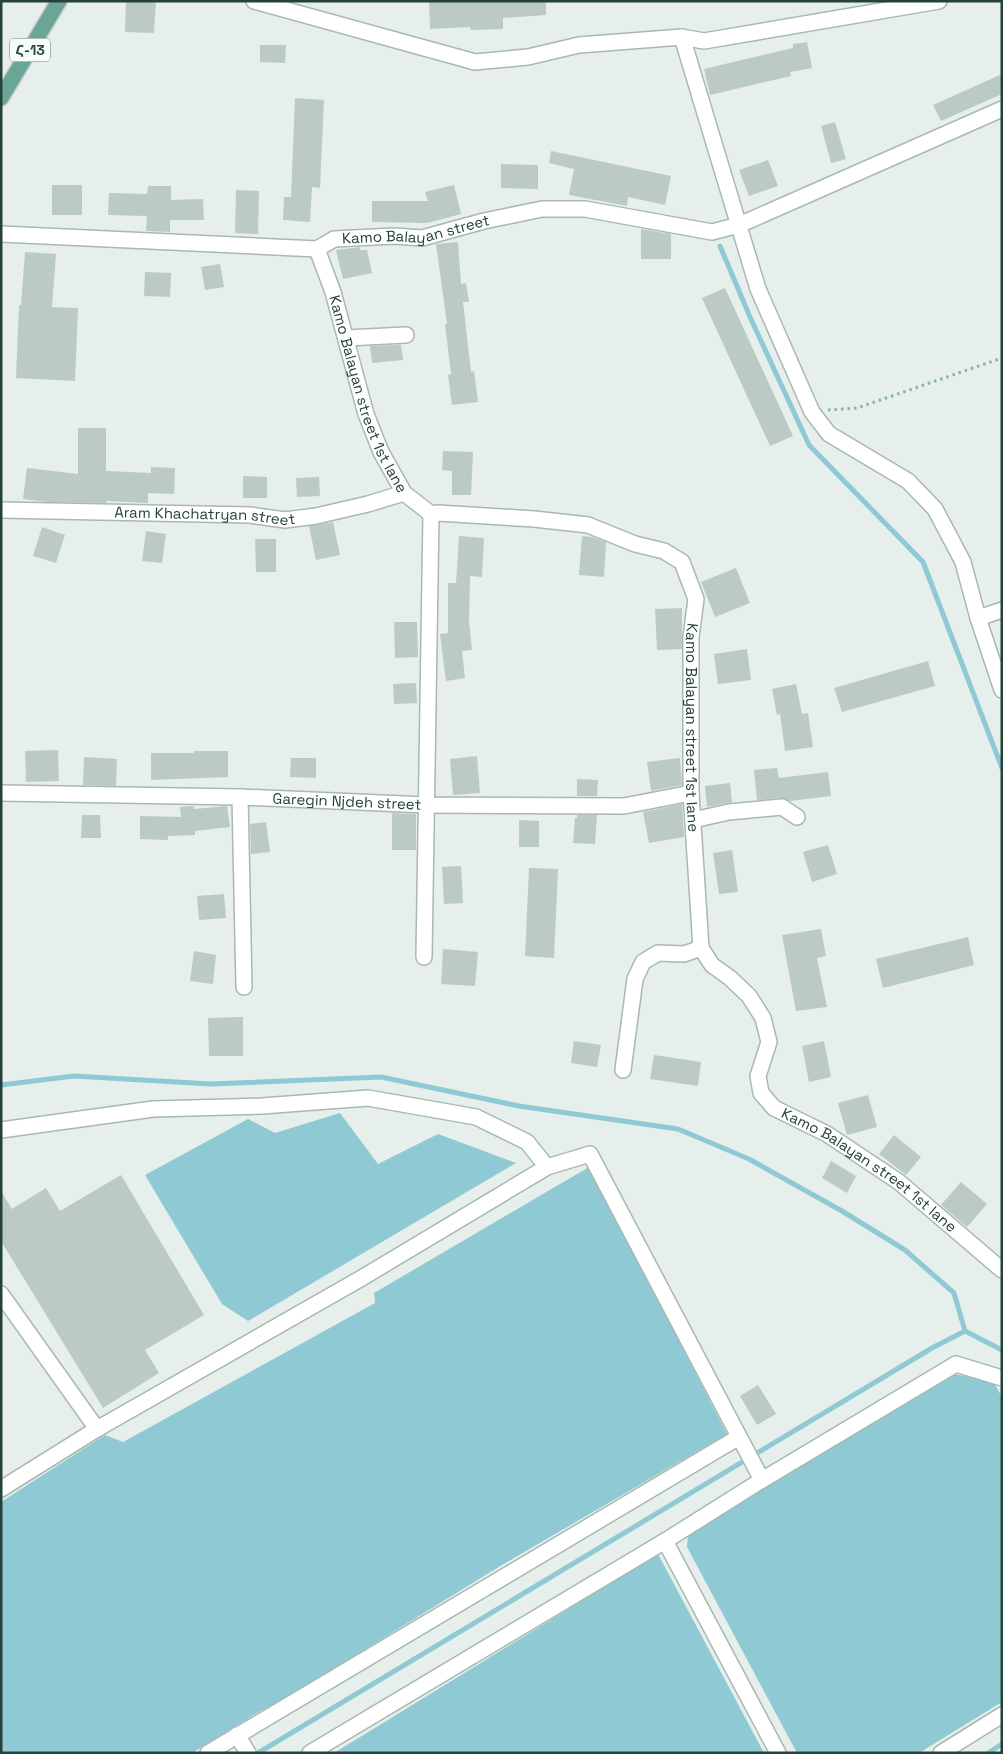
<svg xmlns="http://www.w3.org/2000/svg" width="1003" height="1754" font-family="'Space Grotesk','Noto Sans Armenian',sans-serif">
<rect width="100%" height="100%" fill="#e6efeb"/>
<path fill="#8ec9d4" d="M340 1113 378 1164 438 1134 516 1163 248 1321 222 1304 145 1175 248 1119 275 1133Z
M589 1167 727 1434 502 1565 271 1707 260 1711 192 1753H1V1502L105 1435 123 1442 375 1303 374 1293Z
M948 1373 993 1381 1002 1397V1702L919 1753H797L687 1547 688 1536Z
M658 1554 764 1753H334Z"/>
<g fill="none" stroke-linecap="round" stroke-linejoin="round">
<path stroke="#8ec9d4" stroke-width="5" d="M720 246 750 317 809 445 923 562 1002 768
M1 1085 74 1076 211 1084 381 1077 519 1106 678 1129 749 1159 842 1211 905 1250 954 1293 965 1331 1002 1350
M258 1753 932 1348 965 1331
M988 1753 1002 1744"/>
</g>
<path fill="#bbcac4" d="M126 1H156L154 33 125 32Z
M429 1H546V15L503 18V29L471 30 470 27 430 29Z
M807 42 812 68 790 72 791 76 710 95 704 69 793 48V44Z
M260 45H286L285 63 260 62Z
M1002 74V94L941 121 933 105Z
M295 98 324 100 320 188 312 187 310 222 283 220 284 197H291Z
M835 122 846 159 831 163 821 126Z
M551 151 671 176 665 205 628 197 627 206 569 195 574 169 549 163Z
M768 160 778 186 749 196 739 170Z
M501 164 538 165V189L501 188Z
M52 185H82V215H52Z
M454 185 461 214 427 223 372 222V201H428L425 192Z
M148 186H171V200L203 199 204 220H170V232L146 231 147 216 108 215 109 193 147 194Z
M236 190 259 191 258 234 235 233Z
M641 229 671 234V259H641Z
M458 242 461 284 466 283 469 302H463L471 372 474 371 478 402 452 405 448 375 451 374 445 324H447L436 244Z
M360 247V250H367L372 273 343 279 336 250Z
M25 252 56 254 52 307 78 308 75 381 16 378 19 305H21Z
M220 264 224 287 205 290 201 267Z
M145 272 171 273 170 297 144 296Z
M725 288 793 436 770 446 702 298Z
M401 345 403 360 372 363 370 346Z
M78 428H106V471L151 473V467L175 468 174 494 148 493V503L106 501V503L48 502 23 499 27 468 78 474Z
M443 451 473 452 471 495H452V471L442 470Z
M243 476 267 477V498H243Z
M319 477 320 496 297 497 296 478Z
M333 522 340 555 316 560 309 526Z
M42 527 65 535 56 563 33 556Z
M146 531 166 534 162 563 142 561Z
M459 536 484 538 482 577 470 576 469 621 472 650 462 651 465 678 446 681 440 634 448 633V583H456Z
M582 536 592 537 606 542 604 577 579 575Z
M255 539H276V572H256Z
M736 568 750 603 715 617 701 582Z
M682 608V649L657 650 655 609Z
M394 622H417L418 657 395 658Z
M747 649 751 680 718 684 714 654Z
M928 661 935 686 842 712 834 688Z
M416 683 417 703 394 704 393 684Z
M796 684 802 714 808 713 813 747 785 751 780 714 777 715 772 689Z
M58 750 59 781 26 782 25 751Z
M194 751H228V777L151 780V753H194Z
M477 756 480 793 453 795 450 759Z
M84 757 117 759 116 786 83 785Z
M291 758H316V778L290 777Z
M680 758 682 785 651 791 647 762Z
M777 768 779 778 828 772 831 796 790 801 781 798 757 800 754 770Z
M577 779 598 780 597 796H577Z
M730 783 732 802 707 807 705 786Z
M682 804 684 837 649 843 643 812Z
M194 806V809L227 806 230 827 195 831V835L168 836V840L140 839V816L181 817 180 807Z
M392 813 416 814V850H392Z
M82 815H100L101 838H81Z
M577 815H597L595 844 573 843 575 818H577Z
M519 820 539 821V847H519Z
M266 822 270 852 251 854 250 824Z
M828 845 837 874 812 882 803 852Z
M732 850 738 892 719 894 713 853Z
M461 866 463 903 444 904 442 867Z
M529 868 558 869 554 958 525 956Z
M224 894 226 918 199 920 197 896Z
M821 929 826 956 817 958 827 1007 796 1011 782 935Z
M968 937 974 965 883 988 876 959Z
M443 949 478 952 475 986 441 984Z
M194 951 216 955 213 984 190 981Z
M243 1017V1056H209L208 1018Z
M574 1041 601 1045 597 1067 571 1063Z
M824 1041 831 1077 809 1082 802 1046Z
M654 1055 701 1062 698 1086 650 1079Z
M868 1095 877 1127 847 1135 838 1103Z
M894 1135 921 1157 906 1175 879 1154Z
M831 1161 856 1176 847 1193 822 1178Z
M121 1175 204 1315 145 1350 159 1373 103 1408 1 1241V1191L12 1209 46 1188 60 1211Z
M961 1182 987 1204 967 1227 941 1205Z
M758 1385 776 1414 757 1425 740 1396Z"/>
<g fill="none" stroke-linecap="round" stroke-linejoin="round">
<g stroke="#a8b8b2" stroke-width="18">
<g id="minor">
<path d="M254 1 475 62 528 57 579 45 682 37 704 41 939 1"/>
<path d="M682 37 758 289 812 412 829 434 908 481 935 509 963 562 978 618 1002 690"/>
<path id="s1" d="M1 234 317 249 334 239 394 236 422 238 484 221 542 209H585L712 232 739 225 1002 109"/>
<path id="s2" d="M317 249 333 292 366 414 381 452 404 493 431 514 438 513 534 519 588 525 635 544 664 551 682 562 696 599 691 637V793L701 948 712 965 730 978 749 996 763 1018 769 1042 758 1076 761 1093 774 1108 827 1134 899 1182 1002 1270"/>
<path d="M346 338 406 335"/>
<path id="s3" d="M1 510 250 515 285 520 316 516 368 504 404 493"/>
<path d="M978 618 1002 610"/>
<path id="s4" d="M1 793 240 797 427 805 624 806 691 793"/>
<path d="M240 797 244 987"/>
<path d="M693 820 729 812 782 807 797 817"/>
<path d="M424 957 431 514"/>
<path d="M623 1070 635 979 643 962 658 953 684 954 701 948"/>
<path d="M1 1130 153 1109 262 1106 368 1098 476 1117 527 1142 547 1167 360 1279 97 1429 1 1489"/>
<path d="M547 1167 590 1154 762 1480"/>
<path d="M1 1294 97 1429"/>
<path d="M665 1541 778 1753"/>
<path d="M237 1735 248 1753"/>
<path d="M208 1753 739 1437"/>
<path d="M310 1753 665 1541 762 1480 956 1364 1002 1378"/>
<path d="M941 1753 1002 1715"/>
</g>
</g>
<g stroke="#c2cac8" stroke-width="18">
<path id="major" d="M1 98 59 1"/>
</g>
<path stroke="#86b3a5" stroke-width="3" stroke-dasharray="2.5 4" stroke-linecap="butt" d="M828 410 857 408 1002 358"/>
<use href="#minor" stroke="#fff" stroke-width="15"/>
<use href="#major" stroke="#6aa596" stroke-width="15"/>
</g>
<g text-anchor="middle" stroke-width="4" stroke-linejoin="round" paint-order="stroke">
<rect fill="#f7fbf9" stroke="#637a73" stroke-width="1" x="10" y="38.5" width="40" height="23" rx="4"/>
<g font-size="14" font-weight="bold" fill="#24423a">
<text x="30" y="55">Հ-13</text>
</g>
<g font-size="15" fill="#24423a" stroke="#f7fbf9">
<text dy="5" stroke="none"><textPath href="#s1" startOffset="419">Kamo Balayan street</textPath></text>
<text dy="5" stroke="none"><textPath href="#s2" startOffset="154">Kamo Balayan street 1st lane</textPath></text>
<text dy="5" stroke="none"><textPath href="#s3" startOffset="204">Aram Khachatryan street</textPath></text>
<text dy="5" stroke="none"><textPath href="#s2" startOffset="722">Kamo Balayan street 1st lane</textPath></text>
<text dy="5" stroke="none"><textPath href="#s4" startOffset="346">Garegin Njdeh street</textPath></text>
<text dy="5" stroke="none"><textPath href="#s2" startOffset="1249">Kamo Balayan street 1st lane</textPath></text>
</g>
</g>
<rect width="1003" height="1754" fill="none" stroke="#24423a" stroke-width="5"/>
</svg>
